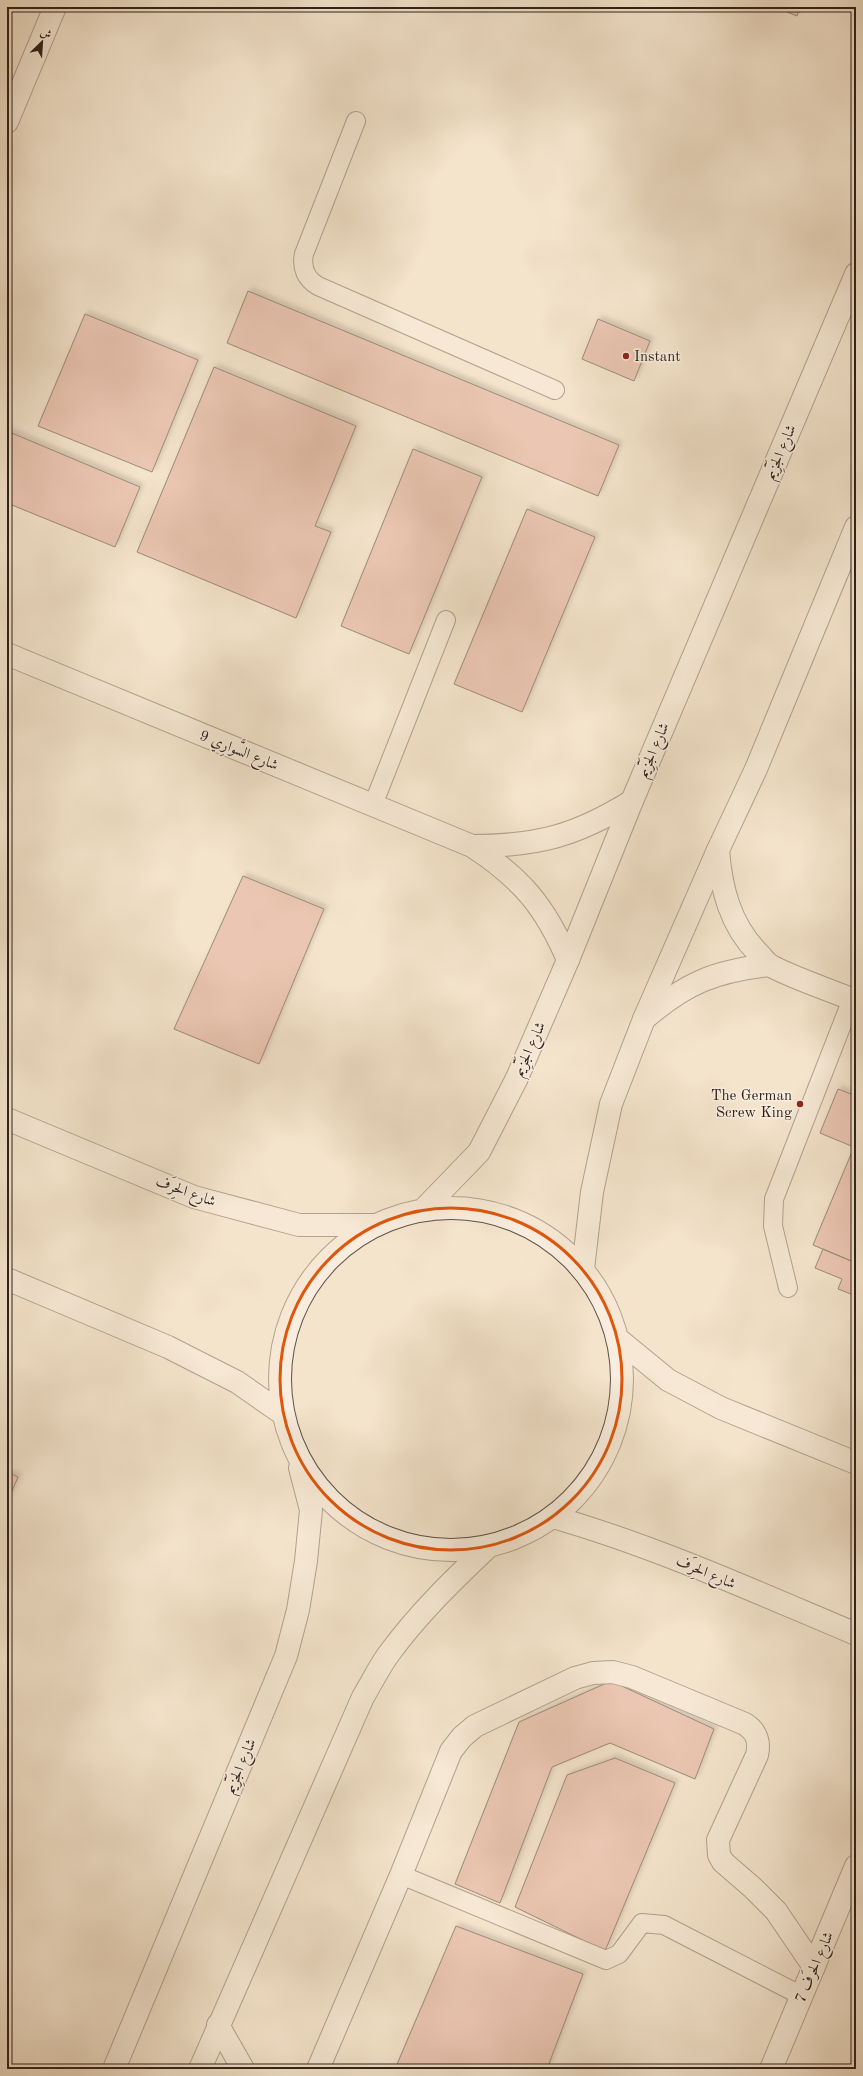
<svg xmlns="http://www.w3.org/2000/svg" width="863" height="2076" font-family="'Old Standard TT',Amiri,serif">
<defs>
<filter id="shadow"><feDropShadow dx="3.5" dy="-3.5" stdDeviation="2" flood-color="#0004"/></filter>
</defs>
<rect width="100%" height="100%" fill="#f4e4cc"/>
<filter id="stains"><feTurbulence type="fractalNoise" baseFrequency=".005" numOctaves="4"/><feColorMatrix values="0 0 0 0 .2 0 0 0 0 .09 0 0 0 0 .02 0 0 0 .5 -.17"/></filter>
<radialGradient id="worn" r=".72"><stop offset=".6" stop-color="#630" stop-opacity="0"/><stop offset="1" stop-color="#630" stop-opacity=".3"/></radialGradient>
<path fill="#dfa292" stroke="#2f211a" filter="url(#shadow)" d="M775 7H800L797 16Z
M248 291 619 445 598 496 227 343Z
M85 314 198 360 152 472 38 426Z
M598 319 650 341 634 381 582 359Z
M214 367 356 426 315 526 331 532 296 618 137 552Z
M7 431 140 487 115 547 7 503Z
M413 449 482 477 409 654 341 626Z
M527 509 595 537 522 712 454 684Z
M243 876 324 909 259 1064 174 1029Z
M838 1089 856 1096V1148L820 1133Z
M854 1147 856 1148V1263L813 1245Z
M823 1249 856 1263V1296L838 1289 842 1279 815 1268Z
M7 1472 18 1477 7 1502Z
M611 1681 714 1729 695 1779 610 1743 552 1767 500 1903 455 1884 519 1722Z
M615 1758 675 1783 605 1951 515 1907 567 1775Z
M456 1926 583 1974 547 2069H395Z"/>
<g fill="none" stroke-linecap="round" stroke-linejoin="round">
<g stroke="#605246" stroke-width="20">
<path id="service" d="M356 121 304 254C301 268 306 279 318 286L555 390
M373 805 446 620
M788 1288 773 1226 774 1199 852 999
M401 1875 606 1960 619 1954 642 1923 664 1925 802 1996"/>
</g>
<g stroke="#605246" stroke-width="24">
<path id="minor" d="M7 122 55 7
M7 654 472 846C521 878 545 906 568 960
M472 846C537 846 576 836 632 801
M718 850C721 888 730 925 758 953 762 957 766 963 771 966 798 980 828 989 856 1001
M644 1019C686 983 715 971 770 965
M218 2025 243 2069
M318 2069 401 1875 451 1751 462 1737 475 1726 575 1678 593 1673 613 1672 632 1677 745 1724C757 1732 760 1741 757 1755L718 1840 719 1855 723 1862 753 1888 776 1911 814 1967
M771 2069 856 1866"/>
</g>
<g stroke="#605246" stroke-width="24">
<path id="tertiary" d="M7 1119 194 1197 299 1225H374
M280 1379a171 171 0 1 1 342 0a171 171 0 1 1-342 0Z
M424 1209 479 1152 517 1078 568 960 632 801 856 274
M583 1269 592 1192 611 1104 644 1019 718 850 756 769 856 527
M7 1279 168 1347 237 1382 283 1414
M618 1339 668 1380 721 1408 856 1463
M553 1517C657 1547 756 1592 856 1634
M114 2069 286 1656 298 1610 306 1561 311 1510 300 1468
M200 2069 363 1697C371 1684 378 1669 388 1655 417 1615 453 1580 489 1546"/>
</g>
<use href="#service" stroke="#f8edde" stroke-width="18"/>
<use href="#minor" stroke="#f8edde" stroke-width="22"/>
<use href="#tertiary" stroke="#f8edde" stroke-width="22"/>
</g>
<path d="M0 0H863V2076H0ZM280 1379a171 171 0 1 1 342 0a171 171 0 1 1-342 0Z" fill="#f4e4cc" fill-opacity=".55" fill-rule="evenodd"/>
<path fill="none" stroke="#df560d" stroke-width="3" stroke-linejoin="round" d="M280 1379a171 171 0 1 1 342 0a171 171 0 1 1-342 0Z"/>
<g fill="#8f2418" stroke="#f8edde" stroke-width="1.5">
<circle cx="626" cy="356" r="4"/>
<circle cx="800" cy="1104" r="4"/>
</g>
<g text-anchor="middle" stroke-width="3" stroke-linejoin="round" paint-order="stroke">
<g font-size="15" fill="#2f211a" stroke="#f8edde" text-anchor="start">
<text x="634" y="361">Instant</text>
<text x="792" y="1100" text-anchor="end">The German<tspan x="792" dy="17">Screw King</tspan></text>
</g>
<g font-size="15" fill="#2f211a" stroke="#f8edde">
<text transform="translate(780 452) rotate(-67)" y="5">شارع الجَزِّيم</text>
<text transform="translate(239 750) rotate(22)" y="5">شارع السَّوارِي 9</text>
<text transform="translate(653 750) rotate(-67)" y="5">شارع الجَزِّيم</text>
<text transform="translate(529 1049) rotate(-66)" y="5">شارع الجَزِّيم</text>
<text transform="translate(186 1191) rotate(20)" y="5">شارع الحِرَف</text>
<text transform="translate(706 1572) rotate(23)" y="5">شارع الحِرَف</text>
<text transform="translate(240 1766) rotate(-67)" y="5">شارع الجَزِّيم</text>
<text transform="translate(814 1967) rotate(-67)" y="5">شارع الحرَف 7</text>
</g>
</g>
<rect width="863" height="2076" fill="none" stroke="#f4e4cc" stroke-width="24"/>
<rect x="8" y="8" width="847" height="2060" fill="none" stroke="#2f211a" stroke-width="2"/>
<rect x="12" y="12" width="839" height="2052" fill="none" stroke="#2f211a"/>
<g transform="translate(42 42) rotate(25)" stroke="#f8edde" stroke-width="3" paint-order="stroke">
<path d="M0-3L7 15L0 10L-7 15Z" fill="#2f211a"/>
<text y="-6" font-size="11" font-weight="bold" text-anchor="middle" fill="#2f211a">ش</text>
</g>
<rect width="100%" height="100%" filter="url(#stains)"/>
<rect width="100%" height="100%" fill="url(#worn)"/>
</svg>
